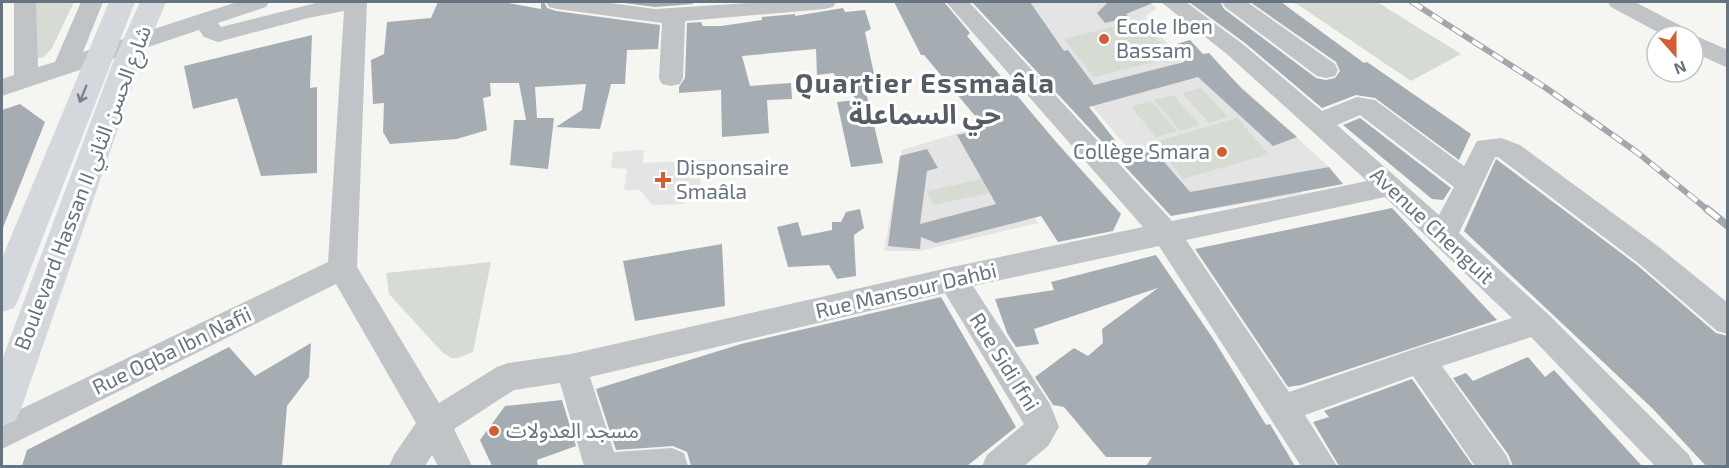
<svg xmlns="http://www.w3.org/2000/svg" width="1729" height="468" font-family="'Exo 2','Noto Sans Arabic',sans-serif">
<rect width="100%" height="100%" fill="#f5f5f2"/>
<path fill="#e3e4e3" d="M1016 2H1149L1157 8 1145 17 1182 61 1174 65 1223 70 1329 167 1289 175 1302 194 1184 214 1092 106Z
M978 127 1038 223 920 251H884L902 150Z
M644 150 643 163 715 160 714 170 701 171 700 191 684 197V204L652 205 640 190H624L627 169 611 168 613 152Z"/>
<path fill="#d6dcd3" d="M31 2H74L52 48 44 57 33 59Z
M1294 2H1377L1461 54 1411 81Z
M1140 20 1173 57 1094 77 1064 39Z
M1201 88 1228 117 1209 123 1182 93Z
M1173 95 1200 125 1180 131 1154 100Z
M1151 101 1177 131 1156 137 1131 107Z
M1237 118 1269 154 1183 179 1154 142Z
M982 179 989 193 933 205 927 191Z
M491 262 473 352 458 358H451L442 352 389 294 386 273Z"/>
<path fill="#a6adb2" d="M438 2H503L541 9V2H544L547 8 556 11 660 25 658 49 627 50 625 84H611L600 129 556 127 582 110 586 84 535 87 537 118H554L548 169 510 165 514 120H526L519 83H490L491 96 483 98 487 130 457 139 390 144 383 132 384 103 373 104 371 60 384 54 387 22 431 18Z
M616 2H692L693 4 655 7Z
M894 2H944L970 33 967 36 1057 143 1121 214 1113 231 1058 242 1041 216 936 243 921 237 920 249 888 246 900 156 927 149 938 168 927 171 920 224 996 204 957 135 986 129 924 55H921Z
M972 2H1030L1064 51 1068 50 1094 85 1184 62 1170 46 1190 40 1203 54 1209 53 1241 88 1297 137 1273 146 1198 77 1089 107 1129 158 1154 150 1190 192 1329 167 1343 184 1171 216Z
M1108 2H1155L1126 14 1129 17 1105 23 1097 13Z
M1189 2H1220L1224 9 1316 78 1326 80 1335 78 1340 71 1336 62 1250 2H1281L1364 63 1367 62 1471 134 1459 160 1375 98 1356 95 1322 108 1245 43Z
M843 8 845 12 865 10 871 29 865 32 874 74 862 75 883 163 851 167 837 102 857 100 833 73 817 75 816 49 742 56 750 86 791 83 792 99 767 100 769 133 722 137 721 90 679 93V87L685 78 687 23 701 22 703 26H721L762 20V17L795 14V16Z
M312 35 310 88 317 87V173L261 176 237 98 193 109 184 66Z
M20 104 45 122 2 230V110Z
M1360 118 1451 188 1443 200 1432 199 1343 125Z
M1496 159 1637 265 1716 333 1728 336V466H1706L1653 409 1464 231Z
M1392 208 1497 320 1301 385 1288 387 1195 249Z
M860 209 864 228 854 235 856 276 837 279 829 265 788 267 777 227 798 222 802 236 832 230V222H841L846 212Z
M722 244 725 306 635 321 623 261Z
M1156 255 1214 340 1266 425 1270 424 1295 466H1146L1152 457H1106L1064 407 1053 405 1035 377 1074 348 1088 356 1103 343 1102 329 1158 288 1034 329 1039 344 1016 347 1007 333 995 299 1054 290 1051 282Z
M941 297 1016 427 967 466H691L687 452 673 446 616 450 596 389 741 344Z
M311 343 309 377 287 406 282 466H22L27 450 229 347 255 376Z
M1528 357 1545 377 1554 370 1642 466H1513L1508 454 1453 378 1466 373 1473 381Z
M1412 379 1473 466H1339L1313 422 1329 417 1324 411Z
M562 400 576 446 537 460 538 466H492L480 440 505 406Z"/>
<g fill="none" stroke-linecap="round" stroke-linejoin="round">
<path fill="#c0c4c7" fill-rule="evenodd" d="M14 2H36L38 67 55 62 81 2H103L83 52 237 2H269L266 7 218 23 221 27 320 2H367L357 267 439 403 497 367 508 363 571 354 952 267 1143 227 946 2H969L1172 221 1367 181 1228 55 1161 2H1186L1244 45 1322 111 1357 97 1375 100 1464 166 1477 141 1501 138 1520 145 1659 247 1728 303V334L1717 331 1638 263 1498 157H1495L1459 233 1548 314 1689 455 1694 466H1655L1531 337 1442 366 1506 455 1511 466H1475L1413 376 1305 415 1337 466H1301L1159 246 973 286 1050 404 1059 427 1048 446 1024 466H982L987 455 1024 424 945 293 590 377 614 452 672 448 684 453 688 466H584L560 383 514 390 454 429 472 466H438L432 455 425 466H389L394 455 416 423 336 284 2 449V418L328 262 344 11 308 18 218 42 204 37 199 30 2 96V79L14 75ZM1360 115 1454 187 1439 215 1337 125ZM1385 197 1512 318 1420 347 1289 392 1186 240Z
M546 2H603L655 9 765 2H836L833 7 825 9 685 21 683 78 680 84 671 86 662 84 659 78 662 23 557 9 549 7Z
M1222 2H1247L1335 64 1338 70 1335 76 1326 78 1317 76 1225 7Z
M1608 2H1635L1691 31 1694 35 1728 50V68L1693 52V36H1665L1611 7Z"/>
<path fill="#d4d8dc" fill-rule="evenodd" d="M109 2H135L19 298 14 308 2 312V258Z
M140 2H166L141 62 21 409 15 421 2 426V360L113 62Z"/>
<g stroke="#a2a7ac" stroke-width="6">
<path id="rail-far1" d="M1412 2 1546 88 1638 153 1709 211"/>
</g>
<g stroke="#a2a7ac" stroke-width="8">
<path id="rail" d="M1707 209 1728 226"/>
</g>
<use href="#rail-far1" stroke="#fff" stroke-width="4" stroke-dasharray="12" stroke-linecap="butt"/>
<use href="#rail" stroke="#fff" stroke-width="5" stroke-dasharray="15" stroke-linecap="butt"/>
</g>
<defs><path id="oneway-shaft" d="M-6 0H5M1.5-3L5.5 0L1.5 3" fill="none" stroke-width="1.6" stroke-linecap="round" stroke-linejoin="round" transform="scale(1.5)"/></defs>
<use stroke="#76838f" href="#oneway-shaft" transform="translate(83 94) rotate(112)"/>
<g fill="#d65d31" stroke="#fff" stroke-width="2">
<circle cx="1104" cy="39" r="6"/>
<circle cx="1222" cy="152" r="6"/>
<path d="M660 171h6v6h6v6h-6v6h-6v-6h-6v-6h6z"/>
<circle cx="494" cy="431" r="6"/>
</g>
<g text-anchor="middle" stroke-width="6" stroke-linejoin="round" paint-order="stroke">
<g font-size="21" fill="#667481" stroke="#fff" text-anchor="start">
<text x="1116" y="34">Ecole Iben<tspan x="1116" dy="24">Bassam</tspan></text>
<text x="1210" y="159" text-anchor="end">Collège Smara</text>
<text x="676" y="175">Disponsaire<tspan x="676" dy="24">Smaâla</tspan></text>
<text x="506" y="438">مسجد العدولات</text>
</g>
<g font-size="21" fill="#667481" stroke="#fff">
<text transform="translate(83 188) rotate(-69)" y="7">Boulevard Hassan II شارع الحسن الثاني</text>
<text transform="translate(1432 226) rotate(43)" y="7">Avenue Chenguit</text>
<text transform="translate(906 291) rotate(-13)" y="7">Rue Mansour Dahbi</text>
<text transform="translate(172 351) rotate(-26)" y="7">Rue Oqba Ibn Nafii</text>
<text transform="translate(1004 362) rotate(58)" y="7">Rue Sidi Ifni</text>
</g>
<g font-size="27" font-weight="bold" letter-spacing="1.5" fill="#545d66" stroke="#fff">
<text x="925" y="93">Quartier Essmaâla<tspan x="925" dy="31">حي السماعلة</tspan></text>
</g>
</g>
<rect width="1729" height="468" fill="none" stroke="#667481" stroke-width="6"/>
<g transform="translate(1675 54) rotate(159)"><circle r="28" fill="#ffffff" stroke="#c2c7cd" stroke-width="1.5"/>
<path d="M0-4.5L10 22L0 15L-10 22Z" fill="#d65d31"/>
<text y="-9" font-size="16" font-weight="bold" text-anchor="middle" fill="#667481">N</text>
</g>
</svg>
